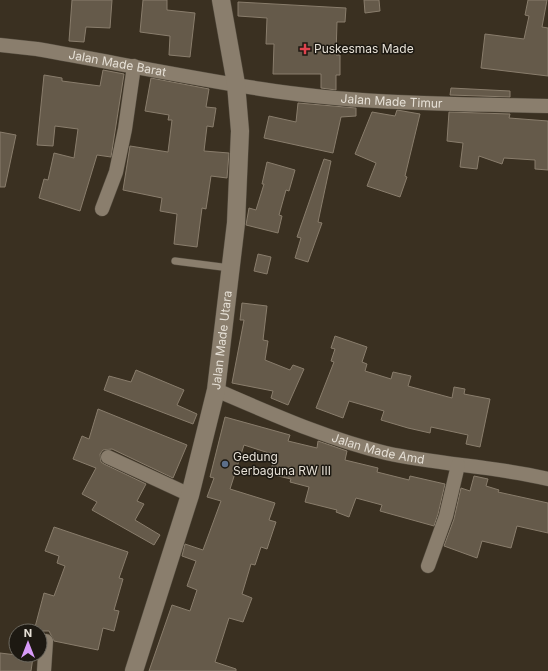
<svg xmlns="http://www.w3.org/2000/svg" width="548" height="671" font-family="Inter,sans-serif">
<rect width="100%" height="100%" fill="#3a3021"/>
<path fill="#655a4a" stroke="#897d6c" d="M72 0H112L110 28 86 27 84 42 69 41Z
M143 0H167V10L195 13 190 57 169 55 170 36 140 32Z
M364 0H379L380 11 365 13Z
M528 0H547L542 27 548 28V76L481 68 485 34 524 39 529 16 525 15Z
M238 2 346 8 345 22H337L336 55H340V75H336V90L321 88V74H273L274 44H266L267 18 238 16Z
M103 70 124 74 111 157 97 155 80 211 39 198 44 179 48 180 54 153 74 158 78 129 55 126 53 146 37 145 44 75 62 78V81L100 86Z
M151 78 209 89 206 107 216 108 213 127 207 126 204 151 229 153 227 178 211 176 206 209 202 208 197 247 174 244 177 214 160 211 162 198 123 190 130 146 168 152 172 120H168L169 115 145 111Z
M451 88 510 91V97L450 95Z
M298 103 356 108V116L341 117 333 153 264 138 269 116 296 122Z
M397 110 420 114 405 176 407 177 400 197 367 186 376 163 355 154 372 112 395 116Z
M449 112 510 114 509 118 548 121V170L535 169V160L504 158 502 164 479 156 477 169 460 167 463 143 447 141Z
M0 132 16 135 5 187H0Z
M324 159 331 161 318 222 322 223 308 262 295 258 301 238 297 237Z
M267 162 295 170 289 191 286 190 279 215 282 216 278 233 246 225 249 208 256 210 264 184H262Z
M258 254 271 257 267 274 254 271Z
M242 303 267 306 263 340 268 341 265 360 290 370 293 365 304 369 288 405 271 398 273 391 232 383 244 320H240Z
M335 336 367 347 362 362 367 364 365 371 391 379 393 372 411 376 408 386 452 398 454 387 465 389 464 394 490 399 480 447 466 444 468 435 431 427 430 433 408 428 381 420 384 411 349 401 343 418 316 408 334 362 331 361 335 349 331 348Z
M136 370 184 390 177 405 197 414 193 424 104 390 109 376 131 382Z
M98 409 187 445 173 478 112 449 103 450 100 454 101 462 104 464 146 484 137 501 144 504 135 520 160 535 154 545 92 510 97 502 82 494 96 468 73 459 82 436 89 439Z
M225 417 290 435 288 441 317 448 318 441 347 451 345 460 378 468 377 472 409 480 410 476 445 484 438 514 434 526 380 511 382 505 356 498 349 517 336 512 337 510 305 502 309 487 290 482 291 479 270 474 275 455 244 445 230 489 275 503 269 520 276 522 267 549 261 547 255 565 251 564 242 594 252 598 243 622 229 618 215 662 236 669V671H149L172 605 190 611 197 590 187 586 196 561 182 556 185 544 203 550 221 501 207 497 214 478 210 477Z
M474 476 488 479 486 486 499 490 498 492 548 503V533L517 526 511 548 482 541 477 558 444 546 454 519 461 488 470 491Z
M54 527 128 552 119 578 123 579 114 610 119 611 114 631 103 628 98 650 54 641 49 631H34L44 593 54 596 65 566 57 563 59 556 45 551Z
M0 653 33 657 31 671H0Z"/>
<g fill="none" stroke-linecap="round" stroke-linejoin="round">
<g stroke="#544c3f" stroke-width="8">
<path id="service" d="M175 261 230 268"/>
</g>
<g stroke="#544c3f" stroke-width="15">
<g id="minor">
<path id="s1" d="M0 45 37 49C111 62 186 77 261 89 354 104 454 104 548 106"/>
<path d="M102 209 116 172 125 129 134 66"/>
<path id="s2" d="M216 390C272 414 327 439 386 453 440 465 495 466 548 479"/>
<path d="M108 457 190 495"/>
<path d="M428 566 446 516 458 465"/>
<path d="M44 671 46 641"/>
</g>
</g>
<g stroke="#544c3f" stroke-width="19">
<g id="tertiary">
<path id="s3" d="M134 671 190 495 216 390 236 223 240 131 236 84 221 0"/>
</g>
</g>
<use href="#service" stroke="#8a7e6d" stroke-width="7"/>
<use href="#minor" stroke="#8a7e6d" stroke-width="14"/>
<use href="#tertiary" stroke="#8a7e6d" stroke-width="18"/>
</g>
<path fill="#e0444e" stroke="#1d1912" stroke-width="1.5" d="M303 43h4v4h4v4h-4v4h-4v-4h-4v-4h4z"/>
<circle fill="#5c6f8a" stroke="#1d1912" stroke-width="1.5" cx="225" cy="464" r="4"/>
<g text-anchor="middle" stroke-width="3" stroke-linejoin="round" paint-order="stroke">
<g font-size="12" fill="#e6e0d6" stroke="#1d1912" text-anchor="start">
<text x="314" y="53">Puskesmas Made</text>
<text x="233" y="461">Gedung<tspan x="233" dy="14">Serbaguna RW III</tspan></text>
</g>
<g font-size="12" fill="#e6e0d6" stroke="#1d1912">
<text dy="4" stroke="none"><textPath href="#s1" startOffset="119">Jalan Made Barat</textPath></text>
<text dy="4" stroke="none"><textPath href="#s1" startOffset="396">Jalan Made Timur</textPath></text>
<text dy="4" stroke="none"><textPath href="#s3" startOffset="343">Jalan Made Utara</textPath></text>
<text dy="4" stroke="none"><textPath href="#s2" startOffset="173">Jalan Made Amd</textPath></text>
</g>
</g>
<g transform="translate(28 643)"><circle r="19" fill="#1d1912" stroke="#6d6960"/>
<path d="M0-3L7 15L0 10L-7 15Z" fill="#d89bf8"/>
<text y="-6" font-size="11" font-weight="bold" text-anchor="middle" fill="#e6e0d6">N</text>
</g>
</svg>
